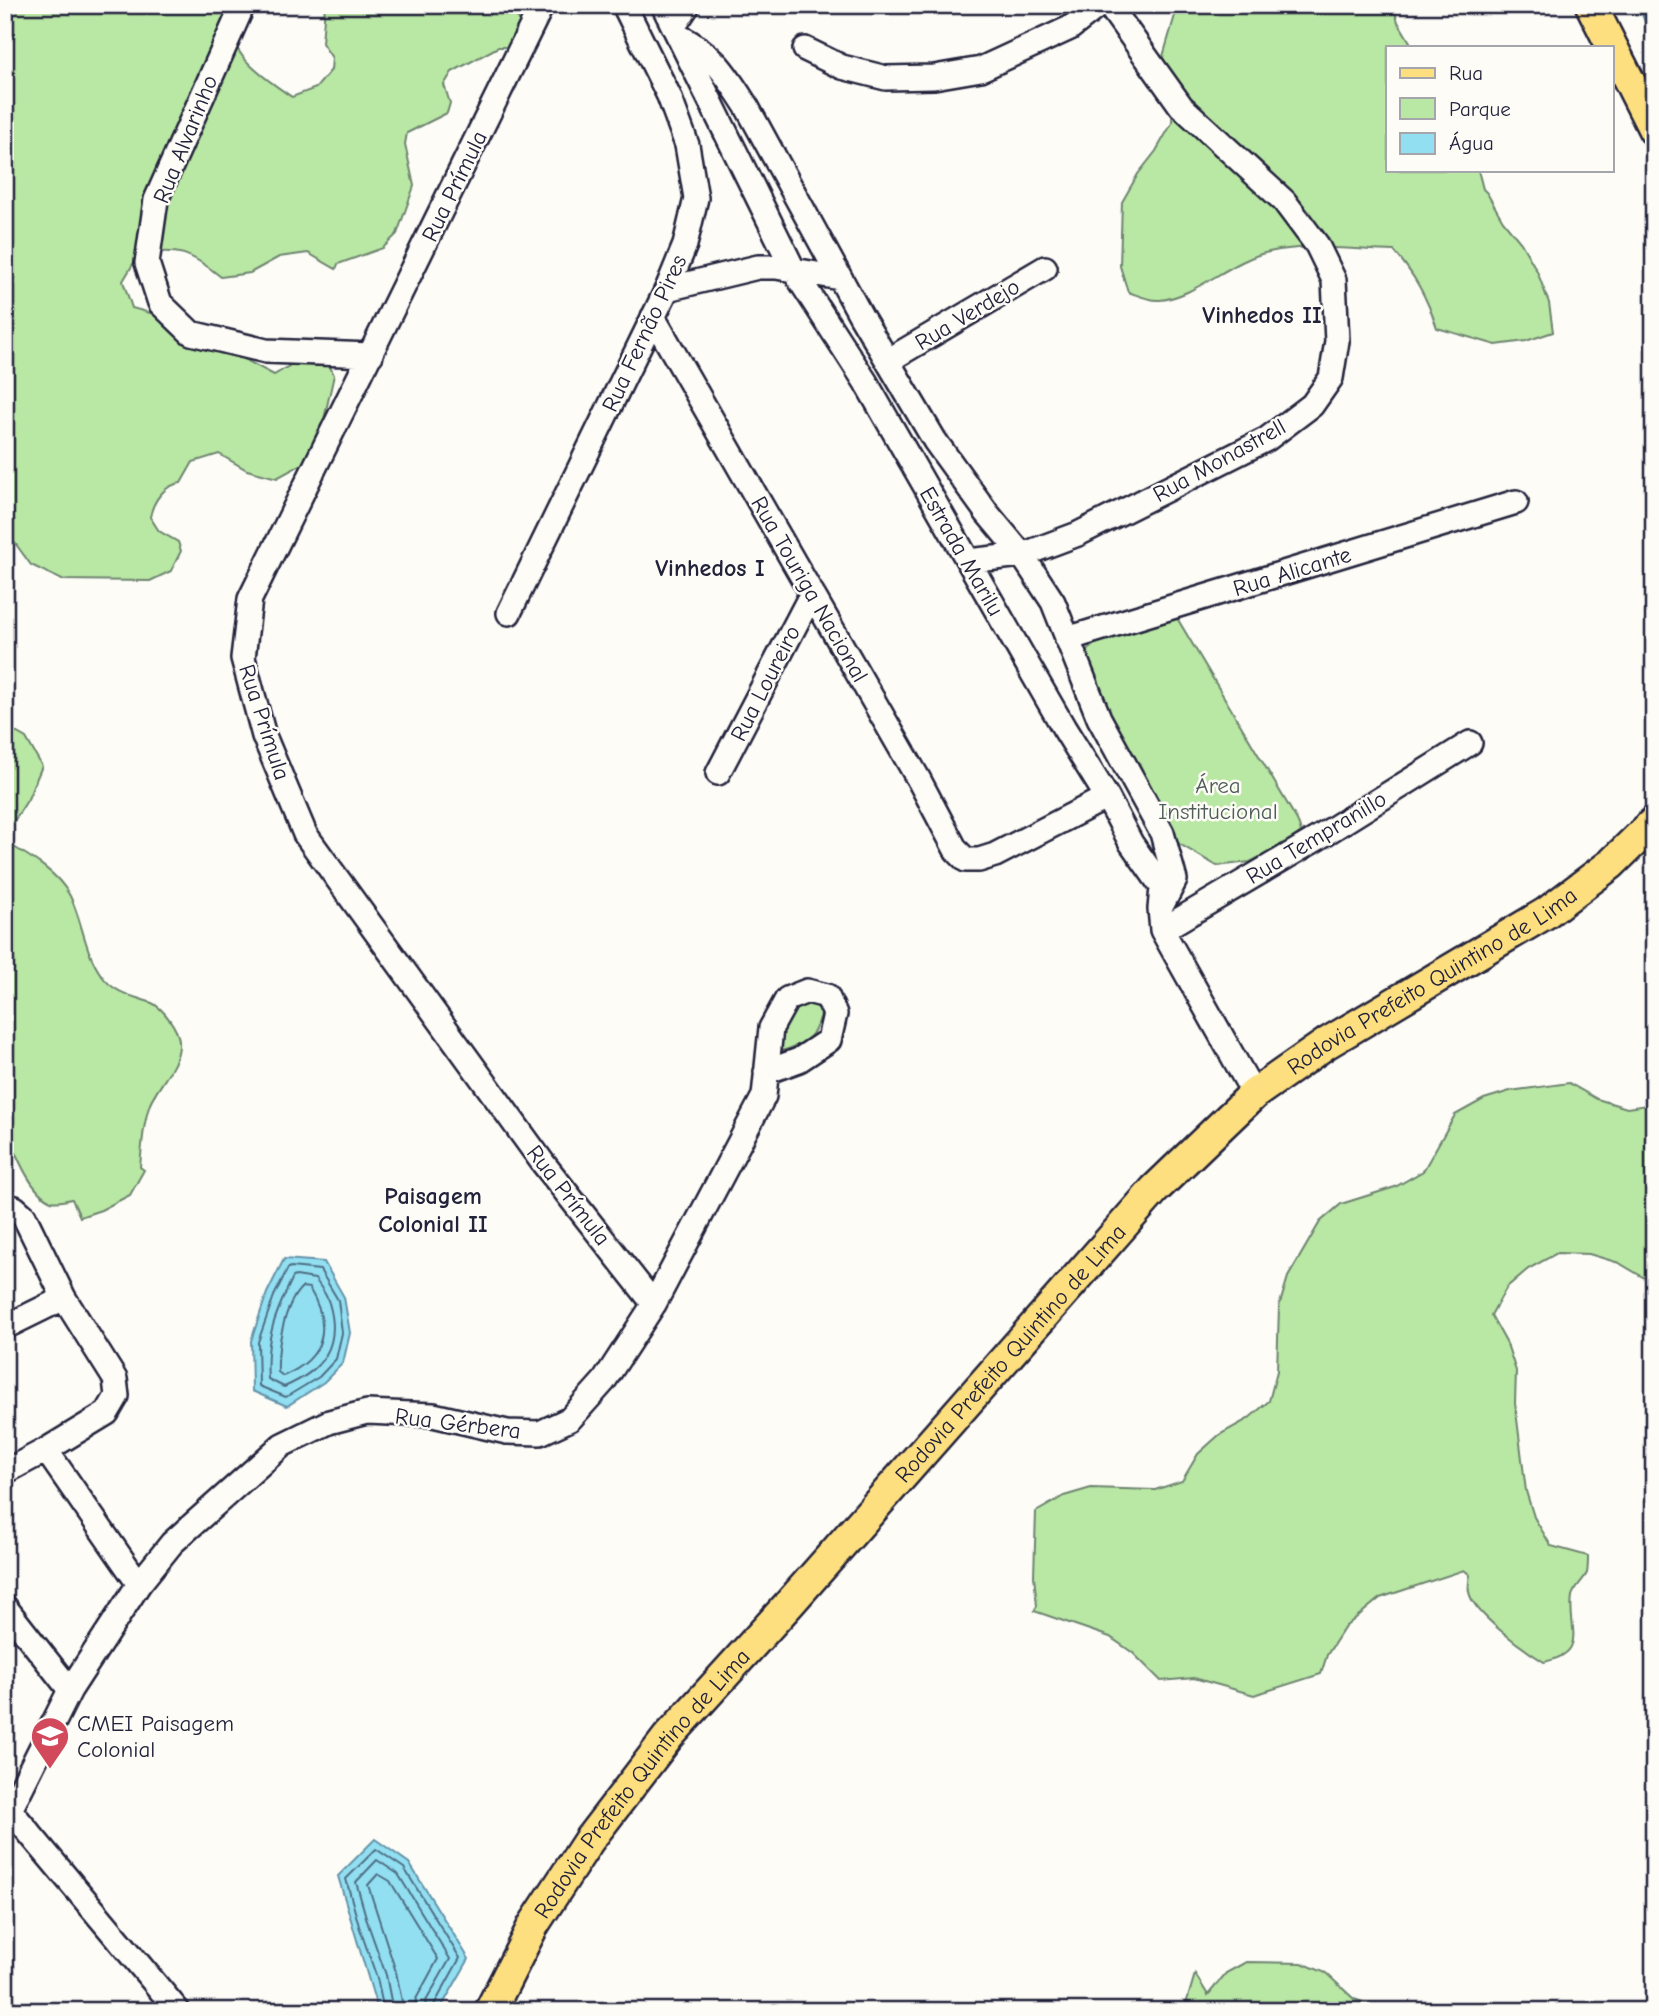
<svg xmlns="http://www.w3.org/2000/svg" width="1659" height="2016" font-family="'Comic Neue',sans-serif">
<rect width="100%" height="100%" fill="#fdfcf7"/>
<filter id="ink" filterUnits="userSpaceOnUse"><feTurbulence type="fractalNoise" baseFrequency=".0143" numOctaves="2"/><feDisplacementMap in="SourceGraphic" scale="14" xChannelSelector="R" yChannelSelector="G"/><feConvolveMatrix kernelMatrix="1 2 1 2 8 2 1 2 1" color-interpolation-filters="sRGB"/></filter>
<g filter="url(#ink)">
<path fill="#b9e7a4" stroke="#6e8470" stroke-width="2" d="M5 5H242C240 16 236 27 235 38 234 59 276 86 292 97L316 88 331 70 332 58 322 43 325 5H511L524 29 515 54 506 47H498L452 72 444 85 450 103 447 113 407 133 405 144 414 186 397 234 383 248 338 264 336 269 308 253 279 257 250 273 221 277C190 252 179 248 139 254L123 281 132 308 161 316 189 332 212 351 244 359 274 375 289 366 303 345H319L334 375 318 446 306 462 277 478 247 470 219 454 193 462 181 483C164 485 153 501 150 517L159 531 178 542 181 551 171 571 150 581 62 580 31 565 15 543 5 539Z
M1178 5H1393L1398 22 1413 47H1388V170H1478L1483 189 1487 193 1503 221 1521 243 1537 271 1549 303 1553 332 1526 341 1496 345 1437 328C1427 298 1415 275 1394 251 1353 250 1309 243 1269 252 1231 260 1195 297 1160 300 1150 301 1137 295 1128 292L1120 266 1122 202 1138 174 1156 151 1172 123 1173 91 1162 60Z
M1177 618 1297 820 1301 832 1285 844 1250 862 1217 866 1176 842 1121 738 1084 653 1099 640Z
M5 726 26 738 42 766 28 799 5 835Z
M5 842C28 855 58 872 70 896 83 922 84 952 102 976 115 994 133 996 152 1003 163 1008 178 1029 179 1041 181 1064 158 1085 150 1104 143 1124 142 1146 140 1167L144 1170 130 1195 101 1210 80 1217 72 1199C66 1200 57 1203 51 1201 32 1193 18 1159 11 1142L5 1139Z
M806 1000 814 1004 822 1012C813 1041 805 1044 778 1052 777 1025 783 1014 806 1000Z
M1569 1083 1597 1099 1627 1108 1654 1104V1287L1646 1279 1619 1263 1589 1254 1557 1253 1528 1269 1507 1287 1491 1315 1507 1344 1516 1371 1515 1403 1526 1491 1534 1517 1551 1546 1588 1556C1588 1561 1588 1568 1587 1573 1583 1581 1574 1588 1572 1596 1567 1628 1590 1652 1544 1662 1525 1650 1473 1614 1469 1592 1468 1587 1469 1580 1470 1575L1464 1570 1380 1598 1345 1627 1327 1655 1321 1674 1254 1695 1194 1678 1161 1681 1133 1653 1110 1637 1034 1611 1037 1606 1034 1576 1036 1512 1064 1496 1091 1488 1155 1490 1182 1481 1198 1454 1219 1435 1248 1419 1269 1401 1277 1371 1279 1307 1288 1277 1320 1222 1341 1204 1395 1187 1423 1171 1455 1115 1484 1099 1510 1091Z
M1246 1962 1302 1963 1326 1973 1354 1999 1389 2011H1184L1195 1974 1208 1995 1226 1973Z"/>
<path fill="#92dff2" stroke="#6593a9" stroke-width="2" d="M1638 5H1654V43Z
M284 1259 324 1262 344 1297 350 1333 343 1363 324 1382 287 1406 252 1391 251 1341 267 1293Z
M375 1839 409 1863 469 1959 439 2011H378L338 1876Z"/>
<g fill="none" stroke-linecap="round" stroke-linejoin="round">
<path stroke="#4f6e84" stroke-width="2" d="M291 1267 320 1270 338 1300 342 1333 336 1359 319 1377 286 1397 259 1386 258 1342 274 1296 288 1268Z
M296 1276 315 1279C320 1286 327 1295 329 1303 342 1346 322 1371 284 1387L268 1379C265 1338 275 1314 293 1277Z
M302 1287 309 1288C332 1326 326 1358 283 1376L278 1372C277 1347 284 1304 302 1287Z
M384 2011 377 1978 359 1926 346 1879 376 1849 404 1868 460 1958 434 2005 433 2011
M393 2011 386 1975 368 1924 356 1882 377 1860 398 1874 450 1959 426 2001 424 2011
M404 2011 396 1972 368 1885 378 1874 390 1881 438 1959 416 1999 414 2011"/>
<g stroke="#22223b" stroke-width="28">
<path id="minor" d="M243 5 156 200 147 263 160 303 191 333 266 351 371 355
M542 5 250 599 243 658 264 736 305 834 543 1163 654 1304
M663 5 794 271 865 381 1064 728 1107 797 1131 843 1162 887 1160 909 1162 930 1254 1094
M674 26 688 5
M679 36C716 56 725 73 747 107L861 316 935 441 987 513 1022 555 1053 602 1099 718 1162 833 1175 880 1163 903
M805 49 842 67 886 78 934 77 981 69 1070 28 1099 5
M667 289 758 267H776L840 278
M653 317 919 780 956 850 966 860H979L995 855 1107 797
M889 360 1045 268
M968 561 1022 555 1078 534 1267 439 1312 405 1331 378 1337 341 1334 280 1317 245 1284 201 1181 106 1109 5
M509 613 667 289 685 245 696 198 687 145 669 96 624 5
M1067 639 1516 502
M718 773 812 593
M1162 930 1318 838 1470 743
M5 1205 15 1208 24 1216 64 1298 115 1379 117 1396 107 1413 46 1450 5 1472
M5 1327 64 1298
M46 1450 139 1584
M5 1607 70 1690
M5 1804 178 2011
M10 1810 70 1690 139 1584 172 1543 282 1445 329 1422 367 1412 433 1415 507 1432 540 1433 570 1419 604 1381 654 1304 764 1096 771 1028 787 999 807 991 827 996 835 1014 829 1040 799 1060 766 1072"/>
</g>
<g stroke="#22223b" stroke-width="35">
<g id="major">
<path d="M1591 5 1654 130"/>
<path id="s1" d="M490 2011 534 1924 589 1840 668 1737 789 1604 1155 1189 1254 1094 1327 1043 1546 913 1611 864 1654 822"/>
</g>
</g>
<use href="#minor" stroke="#fdfcf7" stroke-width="23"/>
<use href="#major" stroke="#fedf80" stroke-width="30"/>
</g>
</g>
<defs>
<g id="school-pin" transform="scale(2.0125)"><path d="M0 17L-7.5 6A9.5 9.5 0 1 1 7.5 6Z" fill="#d1495b" stroke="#fdfcf7"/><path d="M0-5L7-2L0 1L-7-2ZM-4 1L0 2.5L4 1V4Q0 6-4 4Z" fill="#fff"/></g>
</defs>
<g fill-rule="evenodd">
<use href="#school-pin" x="50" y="1736"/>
</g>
<g text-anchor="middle" stroke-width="5" stroke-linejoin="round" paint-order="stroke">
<g font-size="23" fill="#22223b" stroke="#fdfcf7">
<text transform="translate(185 139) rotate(-68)" y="8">Rua Alvarinho</text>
<text transform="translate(454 186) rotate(-64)" y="8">Rua Prímula</text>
<text transform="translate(967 314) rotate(-31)" y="8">Rua Verdejo</text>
<text transform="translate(644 333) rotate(-65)" y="8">Rua Fernão Pires</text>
<text transform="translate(1219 460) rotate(-29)" y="8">Rua Monastrell</text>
<text transform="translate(962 551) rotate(60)" y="8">Estrada Marilu</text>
<text transform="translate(1292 571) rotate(-17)" y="8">Rua Alicante</text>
<text transform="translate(810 589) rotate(60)" y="8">Rua Touriga Nacional</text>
<text transform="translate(765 683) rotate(-63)" y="8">Rua Loureiro</text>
<text transform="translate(265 722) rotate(72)" y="8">Rua Prímula</text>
<text transform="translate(1316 837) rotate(-31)" y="8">Rua Tempranillo</text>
<text dy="8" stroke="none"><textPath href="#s1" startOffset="1409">Rodovia Prefeito Quintino de Lima</textPath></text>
<text transform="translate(569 1195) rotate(52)" y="8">Rua Prímula</text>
<text dy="8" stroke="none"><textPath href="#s1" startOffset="842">Rodovia Prefeito Quintino de Lima</textPath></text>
<text transform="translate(458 1423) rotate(7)" y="8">Rua Gérbera</text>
<text dy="8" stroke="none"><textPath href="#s1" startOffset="275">Rodovia Prefeito Quintino de Lima</textPath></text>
</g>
<g font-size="23" fill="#4f5d5a" stroke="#fdfcf7">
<text x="1218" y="793">Área<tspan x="1218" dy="26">Institucional</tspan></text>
</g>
<g font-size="23" fill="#22223b" stroke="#fdfcf7" text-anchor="start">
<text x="77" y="1731">CMEI Paisagem<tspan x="77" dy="26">Colonial</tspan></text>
</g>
<g font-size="24" font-weight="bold" fill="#22223b" stroke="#fdfcf7">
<text x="1262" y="323">Vinhedos II</text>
<text x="710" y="576">Vinhedos I</text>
<text x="433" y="1204">Paisagem<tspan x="433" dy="28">Colonial II</tspan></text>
</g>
</g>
<rect width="1659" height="2016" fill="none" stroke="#fdfcf7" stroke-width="28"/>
<rect x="14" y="14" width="1631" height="1988" fill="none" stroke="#22223b" stroke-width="2.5" filter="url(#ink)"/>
<rect x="1386" y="46" width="228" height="126" fill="#fdfcf7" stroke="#a5a5ac" stroke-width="2"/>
<rect x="1400" y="68" width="35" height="10" fill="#fedf80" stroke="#a5a5ac" stroke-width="2"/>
<text x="1449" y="80" font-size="21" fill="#22223b">Rua</text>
<rect x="1400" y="98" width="35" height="21" fill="#b9e7a4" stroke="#a5a5ac" stroke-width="2"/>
<text x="1449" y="116" font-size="21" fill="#22223b">Parque</text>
<rect x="1400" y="133" width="35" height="21" fill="#92dff2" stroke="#a5a5ac" stroke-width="2"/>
<text x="1449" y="150" font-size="21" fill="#22223b">Água</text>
</svg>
